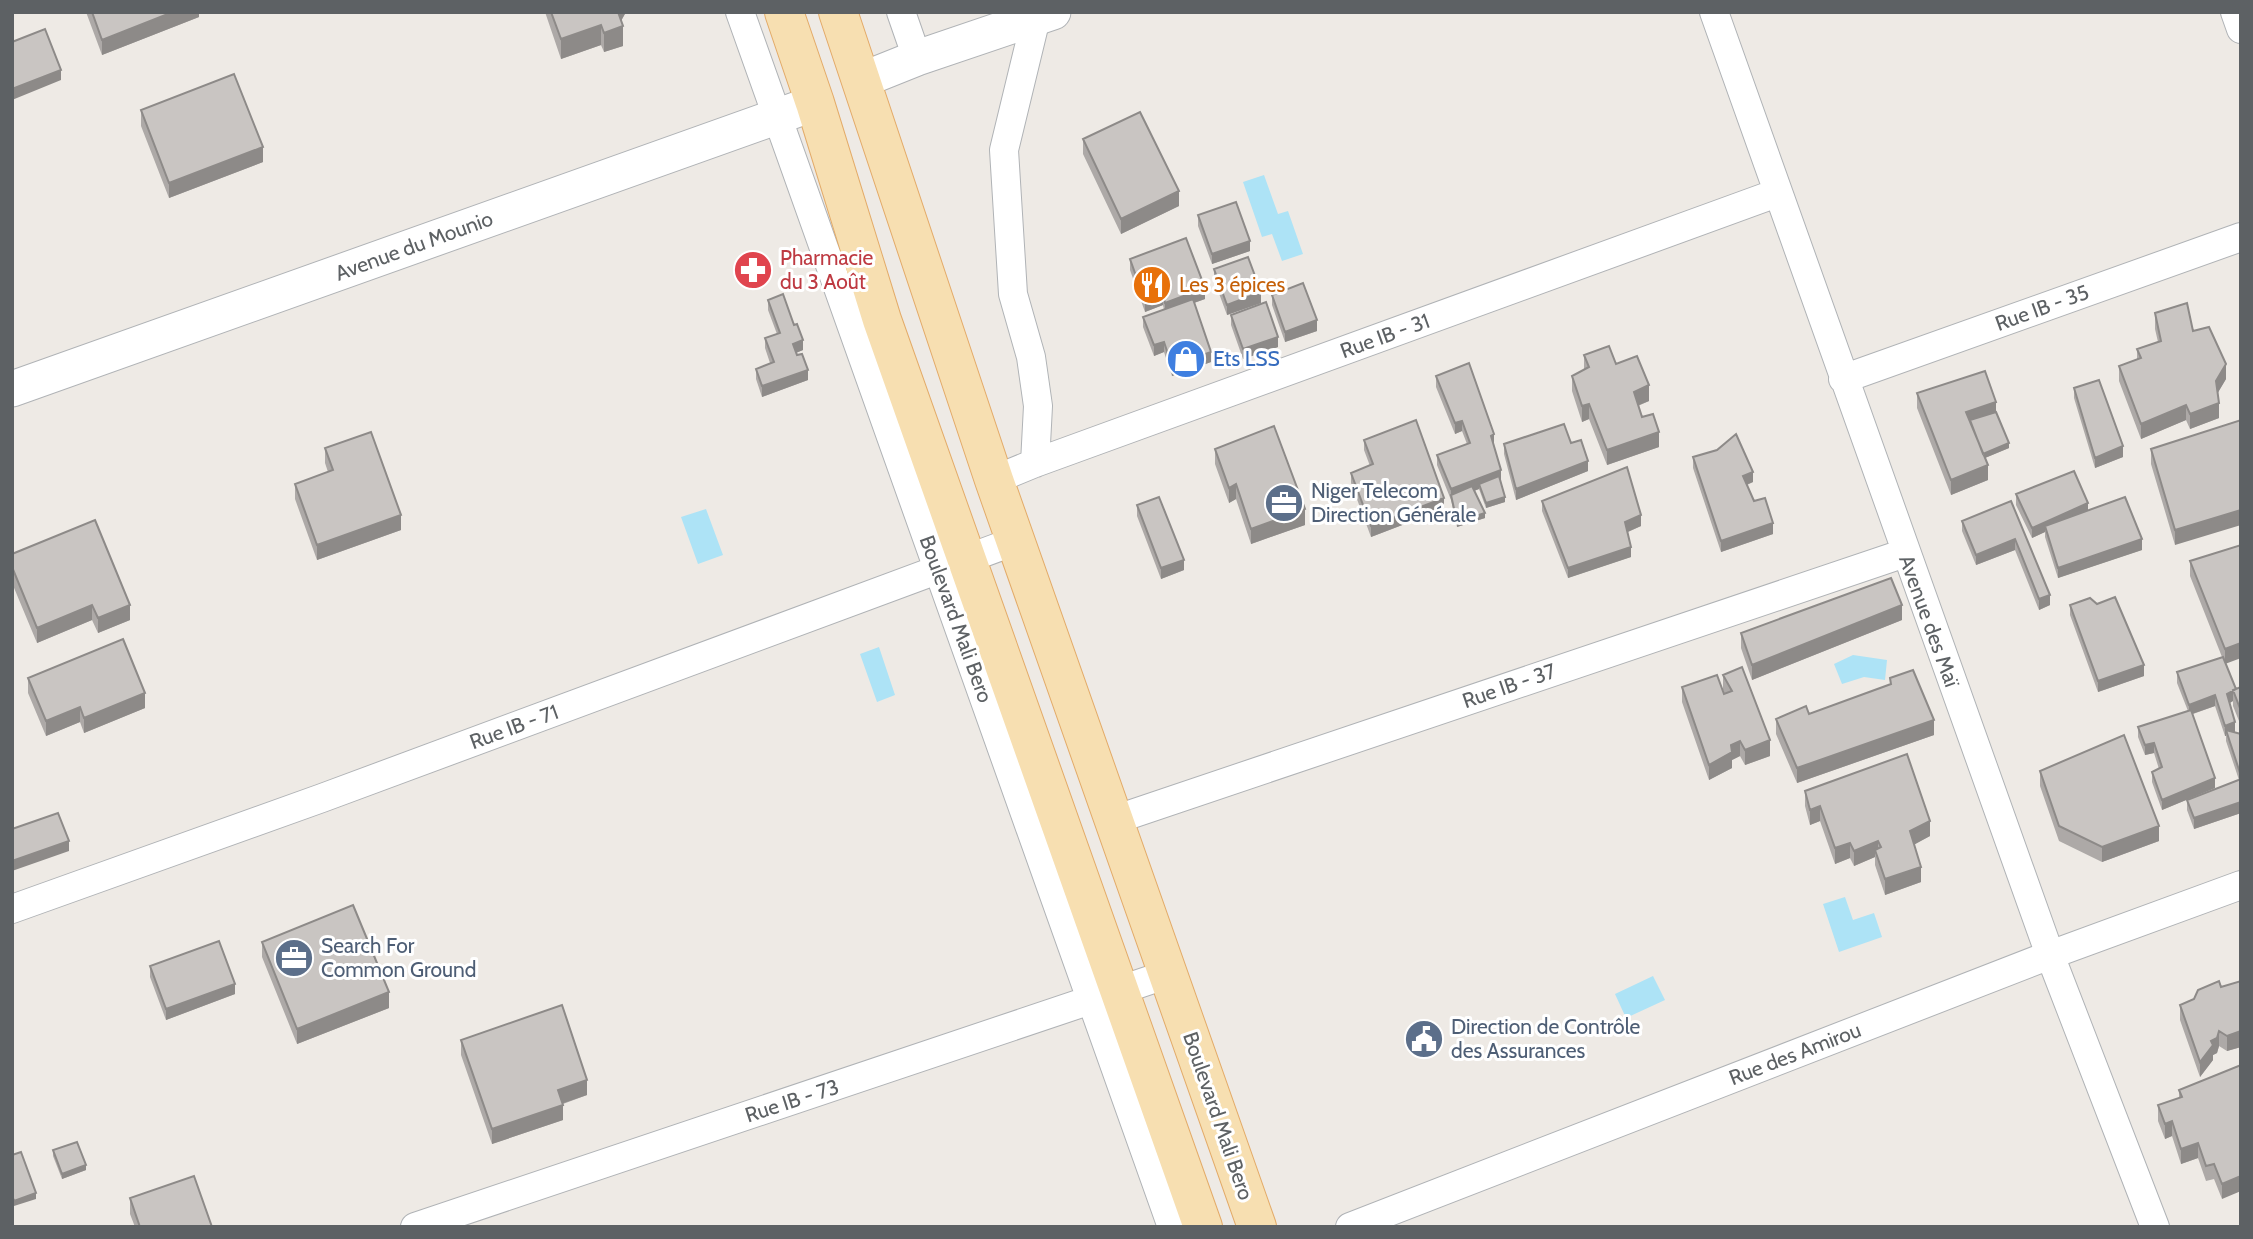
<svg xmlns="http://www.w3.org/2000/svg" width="2253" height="1239" font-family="Cabin,sans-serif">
<rect width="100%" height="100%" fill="#eeeae5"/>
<path fill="#ade3f6" d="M1264 175 1278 214 1288 211 1303 254 1282 261 1272 234 1262 237 1243 182Z
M706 509 723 555 698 564 681 517Z
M879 647 895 695 877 702 860 654Z
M1853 655 1887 660 1885 680 1864 677 1842 684 1834 664Z
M1845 897 1853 920 1874 913 1882 937 1839 952 1823 904Z
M1653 976 1665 1000 1626 1018 1615 994Z"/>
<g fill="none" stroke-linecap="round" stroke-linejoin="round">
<g stroke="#b0b3b6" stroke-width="30">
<path id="minor" d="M740 12 1172 1227
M901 12 917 58
M1714 12 2050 955 2155 1227
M2235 12 2241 29
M1843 379 2241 237
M1035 463 1038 406 1031 357 1013 294 1004 150 1036 18
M994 480 1035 463 1777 193
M1114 820 1905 553
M12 909 322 798 1015 541
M415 1227 1168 974
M1350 1227 2050 955 2241 885"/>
</g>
<g stroke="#b0b3b6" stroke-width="37">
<path id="tertiary" d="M862 80 917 58 1053 12
M12 389 815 103"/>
</g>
<g stroke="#e3ab69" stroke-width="40">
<path id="primary" d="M784 12 815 103 882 320 1203 1227
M838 12 994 480 1257 1227"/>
</g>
<use href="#minor" stroke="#fff" stroke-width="28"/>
<use href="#tertiary" stroke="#fff" stroke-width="35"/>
<use href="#primary" stroke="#f7dfb1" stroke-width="38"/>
</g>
<path fill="#ada9a7" d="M86 12H199V17L102 55Z
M545 12H626L621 21 623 46 604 52 601 45 561 59Z
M141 110 263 162 169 198 141 126Z
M1083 139 1179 206 1121 234 1083 154Z
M1198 215 1250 251 1212 264 1198 226Z
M1130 259 1205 299 1194 303 1211 362 1172 376 1164 352 1154 356 1143 327V317L1164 310 1163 305 1145 312 1130 270Z
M1214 269 1261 303 1227 315 1214 280Z
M1272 295 1317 331 1285 342 1272 305Z
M768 300 803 350 796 353 808 380 762 397 756 379V369L770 363 765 348V338L777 334 768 310Z
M2155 313 2193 331 2226 379 2218 392 2219 418 2190 429 2186 420 2141 439 2119 381V366L2137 359V349L2158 342 2155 329Z
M1231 315 1278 347 1243 359 1231 325Z
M1584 355 1616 364 1649 401 1638 406 1642 417 1659 447 1607 465 1589 419 1582 422 1572 391V376L1584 370Z
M1436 376 1494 444 1493 445 1505 502 1486 508 1479 489 1474 491 1485 518 1457 527 1451 500 1437 465V455L1467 444 1462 431 1455 434 1436 387Z
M2074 388 2123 457 2095 468 2074 398Z
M1917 393 1996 412 2009 448 1985 458 1988 480 1951 495 1917 408Z
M2241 420 2175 545 2151 464V449Z
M1364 440 1444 509 1371 537 1351 483V473L1370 466 1364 450Z
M1504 444 1588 471 1516 500 1504 454Z
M325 448 401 530 317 560 295 499V484L328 472 325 463Z
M1215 449 1305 525 1251 544 1236 499 1229 503 1215 464Z
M1693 457 1753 482 1747 485 1754 501 1773 534 1721 552 1693 468Z
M2016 494 2088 511 2142 550 2058 578 2045 537V532L2032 538 2016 505Z
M1542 501 1641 526 1628 532 1631 557 1568 578 1542 511Z
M2011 501 2050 605 2039 610 2015 550 1976 565 1962 531V521Z
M1137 505 1184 570 1161 579 1137 516Z
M2241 545 2226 664 2236 689 2241 687V726L2233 706V701L2230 703 2235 733 2241 734V813L2194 829 2187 810V800L2239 780 2226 741V736H2225L2215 706 2193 714 2215 788 2162 810 2152 782V772L2159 769 2154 753 2145 755 2138 737V727L2188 711 2177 683V672L2222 657 2190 576V561Z
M12 554 130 620 98 633 92 620 37 643 12 583Z
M2070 605 2144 676 2098 692 2070 615Z
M1902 620 1752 680 1741 648V633Z
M1723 675 1770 756 1745 765 1740 756 1732 760V768L1709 780 1682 702V687L1724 694H1725L1723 690Z
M28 678 145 708 84 733 80 722 46 736 28 693Z
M1890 678 1934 735 1797 783 1776 734V719L1809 714 1890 685Z
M2040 771 2159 841 2102 862 2059 841 2040 786Z
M1805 791 1930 836 1914 844 1921 882 1885 895 1875 865V857L1854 866 1850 858 1835 864 1820 821 1810 825 1805 806Z
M262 942 389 1008 297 1044 262 957Z
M150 966 235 994 166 1020 150 977Z
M2241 981V1047L2227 1051 2219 1046 2217 1053 2213 1055V1060L2200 1077 2180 1020V1005L2221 987Z
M461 1040 587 1095 563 1104V1120L492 1144 461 1055Z
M2241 1065 2222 1199 2214 1179 2206 1181 2198 1158 2181 1164 2172 1136 2165 1139 2158 1121V1105L2179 1098V1090Z
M53 1150 86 1170 62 1179 53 1156Z
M130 1198 212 1227H135L130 1214Z"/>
<path fill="#8d8a88" d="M173 12H199V17L102 55V40Z
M617 12H626L617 28Z
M601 25V45L561 59V39Z
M623 26V46L604 52V33Z
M61 70V80L12 100V89Z
M263 147V162L169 198V183Z
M1179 191V206L1121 234V219Z
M1250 241V251L1212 264V254Z
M1205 288V299L1165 313V303Z
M1261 292V303L1227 315V305Z
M1163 295V305L1145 312V301Z
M1317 320V331L1285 342V332Z
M1278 337V347L1243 359V349Z
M803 340V350L793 354V344Z
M1164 342V352L1154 356V345Z
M1211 352V362L1172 376V366Z
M2226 364V379L2216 396V381Z
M808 370V380L762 397V386Z
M1649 385V401L1634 407V392Z
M1996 402V417L1968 426 1966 412Z
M2219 403V418L2190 429V414Z
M1589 404V419L1582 422V406Z
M2186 405V420L2141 439V424Z
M1462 421V431L1455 434V423Z
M1659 432V447L1607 465V450Z
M1494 434V444L1491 446V436Z
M2009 443V448L1980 460V455Z
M2123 446V457L2095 468V458Z
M1588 461V471L1516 500V489Z
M1988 465V480L1951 495V480Z
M1501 470V481L1481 489 1479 484V489L1452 499 1451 495V500V489Z
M1753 472V482L1743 486V476Z
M1236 484V499L1229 503V488Z
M1505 497V502L1486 508V503Z
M1444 498V509L1371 537V526Z
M2088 503V513L2045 526V532L2032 538V528Z
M1305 509V525L1251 544V529Z
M2241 510V525L2175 545V530Z
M1485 513V518L1457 527V522Z
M401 515V530L317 560V545Z
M1641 515V526L1625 533V522Z
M1773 523V534L1721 552V541Z
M2015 539V550L1976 565V555Z
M2142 539V550L2058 578V568Z
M1631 547V557L1568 578V568Z
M1184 560V570L1161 579V568Z
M2050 595V605L2039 610V599Z
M92 605V620L37 643V628Z
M130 605V620L98 633V618Z
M1902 605V620L1752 680V665Z
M2241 643V658L2225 664V649Z
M2144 665V676L2098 692V681Z
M2233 691V701L2227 704V694Z
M145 693V708L84 733V718Z
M2215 695V706L2189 715V705Z
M80 707V722L46 736V721Z
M1934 720V735L1797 783V768Z
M2235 722V733L2226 730V736H2225V726Z
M1770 740V756L1745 765V750Z
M1740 741V756L1732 760V768L1709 780V765L1731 745Z
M2154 743V753L2145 755V745Z
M2215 778V788L2162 810V800Z
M2241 802V813L2194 829V818Z
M1820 806V821L1810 825V810Z
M1930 821V836L1910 847V831Z
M2159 826V841L2102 862V847Z
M69 841V851L12 871V861Z
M1878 841V856L1875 850V857L1854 866V851Z
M1850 843V858L1835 864V848Z
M1921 867V882L1885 895V879Z
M235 984V994L166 1020V1009Z
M389 992V1008L297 1044V1029Z
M2219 1031V1046L2217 1053 2213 1055V1060L2200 1077V1062L2211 1041Z
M2241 1031V1047L2227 1051V1036Z
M587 1080V1095L558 1105V1090Z
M563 1105V1120L492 1144V1129Z
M2172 1121V1136L2165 1139V1124Z
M2198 1143V1158L2181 1164V1149Z
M86 1165V1170L62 1179V1174Z
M2241 1176V1191L2222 1199V1184Z
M36 1193V1199L14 1206V1201Z"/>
<path fill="#c9c5c2" stroke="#8d8a88" stroke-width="2" d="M92 12H173L102 40Z
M551 12H618L623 26 604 33 601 25 561 39Z
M45 29 61 70 12 89V42Z
M234 74 263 147 169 183 141 110Z
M1140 112 1179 191 1121 219 1083 139Z
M1236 202 1250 241 1212 254 1198 215Z
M1186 238 1205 288 1165 303 1163 295 1145 301 1130 259Z
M1248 257 1261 292 1227 305 1214 269Z
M1303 283 1317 320 1285 332 1272 295Z
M783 294 794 325 797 324 803 340 793 344 797 355 802 354 808 370 762 386 756 369 774 362 765 338 780 333 768 300Z
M1193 299 1211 352 1172 366 1164 342 1154 345 1143 317Z
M1266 302 1278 337 1243 349 1231 315Z
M2187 303 2193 331 2209 327 2226 364 2216 381 2219 403 2190 414 2186 405 2141 424 2119 366 2141 358 2137 349 2161 341 2155 313Z
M1609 346 1616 364 1637 356 1649 385 1634 392 1642 417 1653 414 1659 432 1607 450 1589 404 1582 406 1572 376 1589 367 1584 355Z
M1469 363 1494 434 1491 436 1501 470 1451 489 1437 455 1470 443 1462 421 1455 423 1436 376Z
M1985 371 1996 402 1966 412 1988 465 1951 480 1917 393Z
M2099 380 2123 446 2095 458 2074 388Z
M1996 412 2009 443 1983 454 1970 420Z
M1416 420 1444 498 1371 526 1351 473 1373 464 1364 440Z
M2241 420V510L2175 530 2151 449Z
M1564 424 1571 443 1581 440 1588 461 1516 489 1504 444Z
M1274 426 1305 509 1251 529 1236 484 1229 488 1215 449Z
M371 432 401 515 317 545 295 484 333 470 325 448Z
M1736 434 1753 472 1743 476 1754 501 1765 498 1773 523 1721 541 1693 457 1717 450Z
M1627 467 1641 515 1625 522 1631 547 1568 568 1542 501Z
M2074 471 2088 503 2032 528 2016 494Z
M1499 476 1505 497 1486 503 1479 484Z
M1472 486 1485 513 1457 522 1451 495Z
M1159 497 1184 560 1161 568 1137 505Z
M2125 497 2142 539 2058 568 2045 526Z
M2011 501 2050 595 2039 599 2015 539 1976 555 1962 521Z
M95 520 130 605 98 618 92 605 37 628 12 567V554Z
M2241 545V643L2225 649 2190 561Z
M1891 578 1902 605 1752 665 1741 633Z
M2115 597 2144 665 2098 681 2070 605 2090 598 2097 604Z
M123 639 145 693 84 718 80 707 46 721 28 678Z
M2223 657 2236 689 2227 694 2235 722 2225 726 2215 695 2189 705 2177 672Z
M1742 667 1770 740 1745 750 1740 741 1731 745 1732 752 1709 765 1682 687 1717 675 1724 694 1732 691 1723 675Z
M1913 670 1934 720 1797 768 1776 719 1806 706 1809 714 1891 684 1890 678Z
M2241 687V711L2233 690Z
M2191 710 2215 778 2162 800 2152 772 2162 767 2154 743 2145 745 2138 727Z
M2226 730 2241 734V776Z
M2124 735 2159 826 2102 847 2059 826 2040 771Z
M1907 754 1930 821 1910 831 1921 867 1885 879 1875 850 1881 847 1878 841 1854 851 1850 843 1835 848 1820 806 1810 810 1805 791Z
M2241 779V802L2194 818 2187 800Z
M58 813 69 841 12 861V829Z
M353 905 389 992 297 1029 262 942Z
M219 941 235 984 166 1009 150 966Z
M2219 981 2221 987 2241 981V1031L2227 1036 2219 1031 2217 1038 2211 1041 2213 1045 2200 1062 2180 1005 2194 999 2198 990Z
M562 1005 587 1080 558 1090 563 1105 492 1129 461 1040Z
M2241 1065V1176L2222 1184 2214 1164 2206 1166 2198 1143 2181 1149 2172 1121 2165 1124 2158 1105 2182 1097 2179 1090Z
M77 1142 86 1165 62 1174 53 1150Z
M21 1152 36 1193 14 1201 12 1195V1155Z
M194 1176 212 1227H140L130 1198Z"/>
<defs>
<g id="pharmacy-disc" transform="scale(2.0125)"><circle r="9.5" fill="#e0444e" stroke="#fff"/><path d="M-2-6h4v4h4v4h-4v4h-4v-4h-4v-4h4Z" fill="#fff"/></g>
<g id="restaurant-disc" transform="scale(2.0125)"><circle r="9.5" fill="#e8710a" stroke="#fff"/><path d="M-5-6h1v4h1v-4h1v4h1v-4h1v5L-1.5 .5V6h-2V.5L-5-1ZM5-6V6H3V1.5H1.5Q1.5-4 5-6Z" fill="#fff"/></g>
<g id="shop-disc" transform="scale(2.0125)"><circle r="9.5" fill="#3f7fe0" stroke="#fff"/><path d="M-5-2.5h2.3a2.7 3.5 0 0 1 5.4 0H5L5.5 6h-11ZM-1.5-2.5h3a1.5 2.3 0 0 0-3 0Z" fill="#fff"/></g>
<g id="office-disc" transform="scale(2.0125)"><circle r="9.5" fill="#5c6f8a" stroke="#fff"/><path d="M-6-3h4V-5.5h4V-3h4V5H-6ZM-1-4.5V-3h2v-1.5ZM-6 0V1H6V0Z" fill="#fff"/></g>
<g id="civic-disc" transform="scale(2.0125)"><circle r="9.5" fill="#5c6f8a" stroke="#fff"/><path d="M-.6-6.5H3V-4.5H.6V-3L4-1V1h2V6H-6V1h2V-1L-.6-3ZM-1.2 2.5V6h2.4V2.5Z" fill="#fff"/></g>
</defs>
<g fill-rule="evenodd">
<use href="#pharmacy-disc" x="753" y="270"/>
<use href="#restaurant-disc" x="1152" y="285"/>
<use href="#shop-disc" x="1186" y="359"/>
<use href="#office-disc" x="1284" y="503"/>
<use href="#office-disc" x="294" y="958"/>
<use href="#civic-disc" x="1424" y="1039"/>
</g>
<g text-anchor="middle" stroke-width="6" stroke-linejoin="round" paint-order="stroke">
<g font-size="21" fill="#5d6164" stroke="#fff">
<text transform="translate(414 246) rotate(-20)" y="7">Avenue du Mounio</text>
<text transform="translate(2042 308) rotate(-20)" y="7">Rue IB - 35</text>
<text transform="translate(1385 336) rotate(-20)" y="7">Rue IB - 31</text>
<text transform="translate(956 619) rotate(70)" y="7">Boulevard Mali Bero</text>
<text transform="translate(1929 621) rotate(70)" y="7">Avenue des Maï</text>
<text transform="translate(1509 686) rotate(-19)" y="7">Rue IB - 37</text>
<text transform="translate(514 727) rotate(-20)" y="7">Rue IB - 71</text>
<text transform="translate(1795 1054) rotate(-21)" y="7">Rue des Amirou</text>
<text transform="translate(792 1101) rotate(-18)" y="7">Rue IB - 73</text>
<text transform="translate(1218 1116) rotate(71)" y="7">Boulevard Mali Bero</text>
</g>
<g font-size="21" fill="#be3a42" stroke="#fff" text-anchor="start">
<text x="780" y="265">Pharmacie<tspan x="780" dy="24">du 3 Août</tspan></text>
</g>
<g font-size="21" fill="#c56008" stroke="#fff" text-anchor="start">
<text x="1179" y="292">Les 3 épices</text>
</g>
<g font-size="21" fill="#366cbe" stroke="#fff" text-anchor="start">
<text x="1213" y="366">Ets LSS</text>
</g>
<g font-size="21" fill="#4e5e75" stroke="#fff" text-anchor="start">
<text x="1311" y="498">Niger Telecom<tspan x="1311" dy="24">Direction Générale</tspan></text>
<text x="321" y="953">Search For<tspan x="321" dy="24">Common Ground</tspan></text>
<text x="1451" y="1034">Direction de Contrôle<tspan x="1451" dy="24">des Assurances</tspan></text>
</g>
</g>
<rect width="2253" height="1239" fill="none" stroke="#5d6164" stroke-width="28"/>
</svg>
